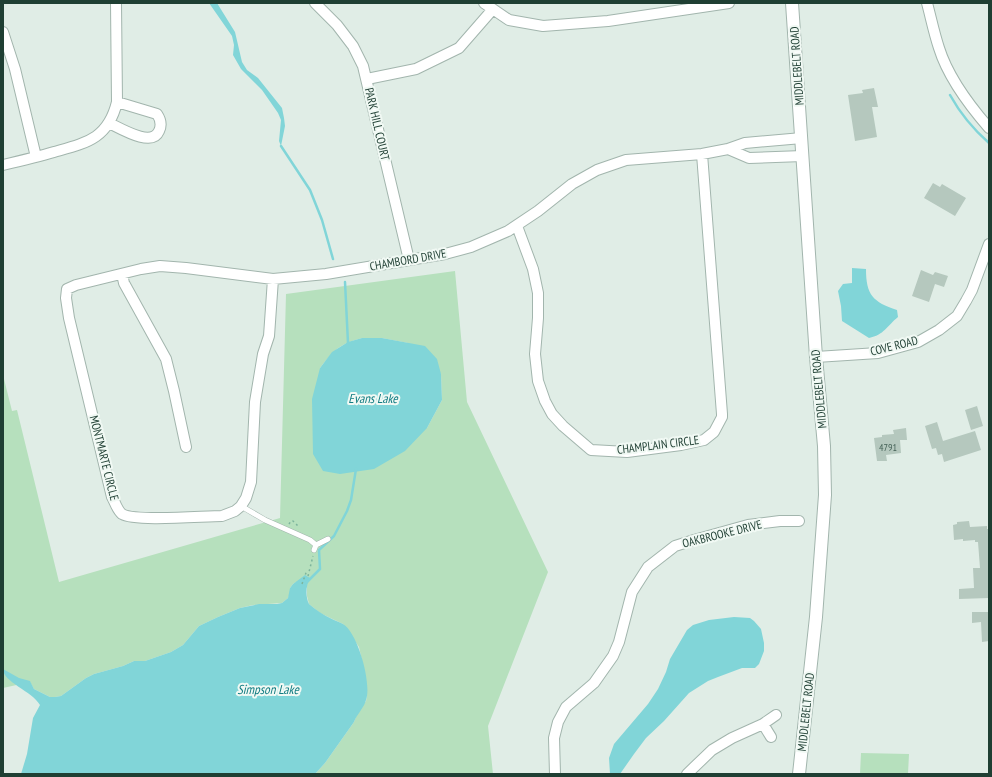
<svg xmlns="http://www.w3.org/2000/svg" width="992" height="777" font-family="'PT Sans Narrow',sans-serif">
<rect width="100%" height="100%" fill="#e0ede6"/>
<path fill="#b6e0bd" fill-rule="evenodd" d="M455 271 467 402 548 572 488 726 493 774H315L325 763 354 722 357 714 366 701 367 696 364 670 359 647 343 624 320 613 309 604 307 596V582H296L293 584 290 588V594L288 598 282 603 253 605 240 608 218 617 199 626 183 645 171 652 145 661H134L123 666 94 674 86 678 61 696 55 697H50L34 689 30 682 3 688V375L12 411 17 410 59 582 280 518 286 294ZM362 338H382L408 343 441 374 442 400 427 428 320 368C334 350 339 344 362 338Z
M861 753 909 754 908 774H860Z"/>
<path fill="#81d5d8" d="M209 3H217L235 32 242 62 247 70 258 78 282 108 284 118 285 126 281 146 279 141 281 120 278 113 262 90 241 69 233 55 234 45 232 36Z
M852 268 866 269C866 295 873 302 897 310L898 317C887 326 884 335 869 338L842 321 841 306 838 291 843 284 852 283Z
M362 338H382L425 346 437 359 441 374 442 400 427 428 405 451 374 469 340 474 323 471 313 454 312 399 320 368 332 352 348 342Z
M305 575 310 578C306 585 305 596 309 604 316 610 323 615 332 619 335 621 340 622 343 624 358 633 372 684 366 700 364 708 357 714 354 722L325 763 315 774H21L27 754 33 718 40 705C32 691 3 682 3 669L19 678 30 681 34 689 50 697H55L61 696 86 678 94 674 123 666 134 661H145L171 652 183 645 199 626 218 617 240 608 259 604H277L282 603 288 598 290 588 293 584Z
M734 617 750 618 754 621 761 629 764 643V651L759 664 755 668H742L718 677 708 681 689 693 664 721 646 738 634 754 620 774H610L609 758 614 744 648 704 658 689 666 672 670 659 687 630 693 625 709 620Z"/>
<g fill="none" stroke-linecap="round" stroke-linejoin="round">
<path stroke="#81d5d8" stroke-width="2.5" d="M950 95C960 113 973 129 989 143
M281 146 310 190 322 220 333 259
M345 282 348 343
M307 582 320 569 319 550 334 536 347 511 351 500 356 469"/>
</g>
<path fill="#b5c8be" d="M874 88 878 107H872L877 137 855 141 848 95 863 93 862 90Z
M933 183 940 187 942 184 966 198 955 216 924 198Z
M921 270 933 275 935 272 948 276 944 287 935 284 929 302 912 296Z
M977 406 983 426 971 430 965 410Z
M937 422 943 441 975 431 981 450 944 462 942 454 938 455 936 448 932 449 925 426Z
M906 428 907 440H900L901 453 886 455 887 461H877L874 438 882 437V435L894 434 893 430Z
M969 521 970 527 987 526V529H989V598L959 599V589L974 588 973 568H980L978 542H975V540L963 541V539L954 540 953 525 957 524V522Z
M972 612H989V641L982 642 981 622 972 623Z"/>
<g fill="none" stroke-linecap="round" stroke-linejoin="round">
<g stroke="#a2b5ad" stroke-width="6">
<path id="service" d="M241 506 265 520 310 540 316 545 314 550
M316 545 328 539"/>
</g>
<g stroke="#a2b5ad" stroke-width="12">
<path id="minor" d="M315 3 337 25 353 46 363 66 409 260
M484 3 509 20 543 26 608 21 729 3
M927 3C931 18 934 33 939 48 948 77 969 105 989 128
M3 32 15 69 36 157
M367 79 416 69 459 48 493 9
M109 123C120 128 152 148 159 131 162 125 161 120 157 114L117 102
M728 149 749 158 803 156
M3 165C20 161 37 157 54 152 86 143 108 139 117 102L116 3
M517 226 533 269 538 293V318L535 354 538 381 545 401 552 414 563 426 591 450 627 452 681 445 704 440 714 432 722 417V414L702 154
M122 274 124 283 166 359 174 391 186 447
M273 279 269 336 263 354 255 402 251 482 246 498 241 506 235 511 222 516C203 516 135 522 122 514 117 510 115 502 112 497L69 318 66 298 67 289 76 285 141 269 160 266 186 268 273 279 326 274 445 254 471 247 508 231 538 211 572 184 597 170 626 160 702 154 728 149 745 143 802 138
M816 357 878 353 918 342 939 330 957 316 966 301 972 290 989 244
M763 724 771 737
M555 774 554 738 558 722 566 707 594 683 613 656 619 642 632 592 648 567 675 546 694 540 748 525 780 521H799
M687 774 712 750 732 738 763 724 776 715"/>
</g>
<g stroke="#a2b5ad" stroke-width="14">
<path id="tertiary" d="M792 3 816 357 824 446 825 495 816 617 799 774"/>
</g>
<path stroke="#7db49c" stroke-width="1.5" stroke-dasharray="2 3" stroke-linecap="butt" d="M289 524 291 521H293L299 527
M308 576 313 556
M302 584 307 570"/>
<use href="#service" stroke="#fff" stroke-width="5"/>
<use href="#minor" stroke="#fff" stroke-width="10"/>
<use href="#tertiary" stroke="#fff" stroke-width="12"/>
</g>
<g text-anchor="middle" stroke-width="4" stroke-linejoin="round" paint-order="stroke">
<g font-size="10" fill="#446156">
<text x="888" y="451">4791</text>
</g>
<g font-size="12" fill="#1f3f33" stroke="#f1f9f4">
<text transform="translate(797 66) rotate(-94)" y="4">MIDDLEBELT ROAD</text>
<text transform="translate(377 124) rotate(77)" y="4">PARK HILL COURT</text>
<text transform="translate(408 260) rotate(-10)" y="4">CHAMBORD DRIVE</text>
<text transform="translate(894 346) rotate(-14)" y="4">COVE ROAD</text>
<text transform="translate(819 389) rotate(-95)" y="4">MIDDLEBELT ROAD</text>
<text transform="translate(658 445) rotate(-7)" y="4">CHAMPLAIN CIRCLE</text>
<text transform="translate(104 458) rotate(76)" y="4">MONTMARTE CIRCLE</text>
<text transform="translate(722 534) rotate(-14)" y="4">OAKBROOKE DRIVE</text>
<text transform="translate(806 712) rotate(-84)" y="4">MIDDLEBELT ROAD</text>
</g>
<g font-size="13" font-style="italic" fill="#127c82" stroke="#f1f9f4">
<text x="373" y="403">Evans Lake</text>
<text x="268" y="694">Simpson Lake</text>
</g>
</g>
<rect width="992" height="777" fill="none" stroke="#1f3f33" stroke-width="8"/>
</svg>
